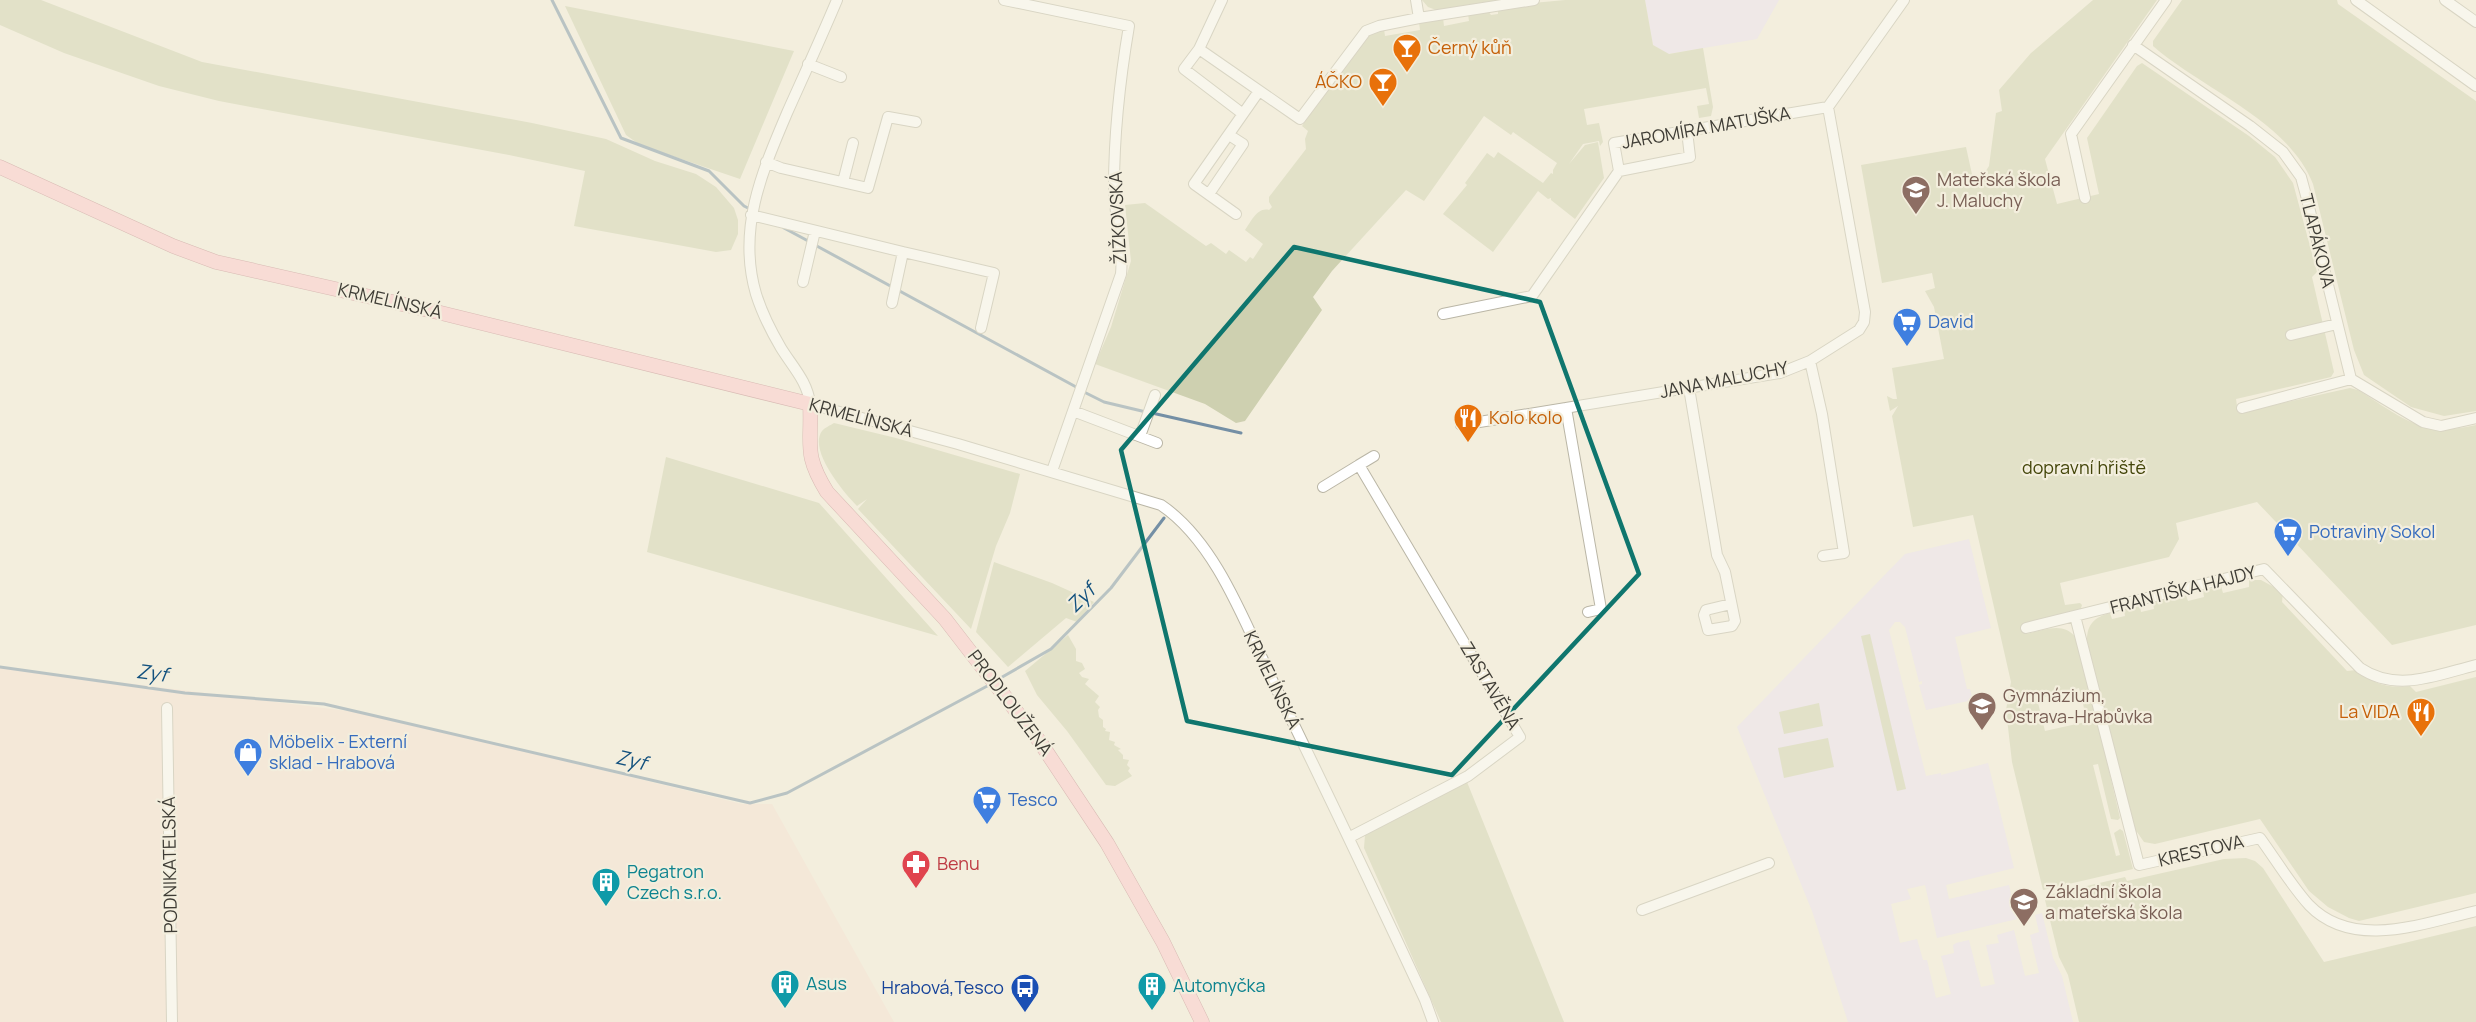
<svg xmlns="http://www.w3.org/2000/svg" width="2476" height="1022" font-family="Manrope,sans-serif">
<rect width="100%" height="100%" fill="#f3eedd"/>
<path fill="#f6dfd3" d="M0 667 371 714 742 804H772L894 1022H0Z"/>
<path fill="#eadff4" d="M1645 0H1779L1757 39 1668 54 1653 45Z
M1969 539 1991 628 1955 637 1967 689H1970L1973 700 1926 710 1919 685 1922 684V681L1919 682 1905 627 1900 622H1895L1889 630 1926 776 1941 773V775L1988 763 2014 868 1946 885 1949 899 2009 885 2017 919 1937 938 1925 885 1907 889 1911 899 1891 904 1900 943 1917 939 1923 960H1927L1936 998 1951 994 1941 956 1954 953 1953 945 1956 943 1969 940 1981 987 1995 984 1986 945 1999 943 1997 935 2014 930 2025 976 2039 973 2030 935 2039 932 2035 915 2042 913 2053 958 2062 976 2073 1022H1848L1812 911 1737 727 1905 554Z"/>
<path fill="#ced0b0" d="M0 0H41L202 62 532 123 606 139 655 161 696 174 716 187 734 208 738 220V234L731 250 716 252 574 226 585 171 509 155 219 101 159 86 64 53 0 25Z
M1422 0H1499L1436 10 1428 7Z
M1565 0H1645L1653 45 1669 54 1703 48 1713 107 1711 116 1699 118 1697 106 1709 104 1706 88 1584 109 1587 125 1599 123 1603 142 1600 146 1599 141 1583 144 1569 164 1585 145 1598 142 1604 178 1575 219 1551 200V198L1548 199 1538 191 1493 252 1443 214 1467 185 1465 183 1487 153 1494 158 1498 152 1543 183 1551 173 1553 174V170L1557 163 1513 132 1511 135 1484 116 1424 201 1406 190 1332 271 1313 297 1322 310 1245 421 1236 423 1205 404 1095 364 1111 327 1131 261 1125 205 1145 203 1206 246 1211 243 1226 254 1229 250 1246 262 1250 257 1253 259 1263 244 1245 230C1251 222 1257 207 1269 210L1272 207 1269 202V197L1306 149 1305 139 1308 131 1302 126 1358 47 1369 35 1384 29 1385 36 1420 30 1419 22 1443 18 1444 26 1469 21 1468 14 1488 11 1491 15 1498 14V10L1532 6 1533 3Z
M2093 0H2157L2045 159 2057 204 2099 194 2087 138 2137 66 2142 63 2249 136 2275 157 2293 183 2317 272 2312 277 2334 372 2331 377 2236 399 2238 413 2350 388 2358 390C2403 418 2421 438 2476 425V625L2392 645 2257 502 2176 523 2179 539 2169 557 2060 583 2065 605 2080 603 2082 605 2080 611 2023 626 2025 634C2044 631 2063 620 2077 639L2094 709 2091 713 2085 712 2079 688 2037 699 2045 731 2090 721 2098 724 2120 818 2118 820 2111 819 2098 764 2093 765 2116 856 2120 855 2114 833 2120 829 2123 831 2133 869 2043 890 2012 762 2006 710 2011 682 1973 515 1913 527 1892 416 1898 406 1890 411 1887 396 1893 399H1897L1892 368 1944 359 1934 307 1925 291 1935 288 1932 273 1882 283 1861 165 1966 147 1975 188 1989 166 1996 113 2002 111 1999 90 2031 53Z
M2182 0H2337L2338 4 2476 101V411L2444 416 2411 407 2364 375 2354 350 2313 184C2289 121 2202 89 2153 46V41Z
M565 6 794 51 740 179 640 145 626 135Z
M834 423 896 438 1020 474 1010 513 996 546 971 629 858 509 867 499 857 506C844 493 808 450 822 431 824 428 831 425 834 423Z
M666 457 819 503 938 636 647 552Z
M994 562 1052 583 1094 602 1077 622 1066 618 1008 667 976 632Z
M2249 580H2261L2283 592 2282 602 2347 671 2357 670C2373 684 2389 689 2410 686L2416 692 2476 677V893L2359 921 2349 918 2328 907 2309 891 2260 819 2155 844 2144 842 2137 832 2133 831 2087 640C2087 624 2095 617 2110 613L2112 619 2125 616 2124 609 2140 606 2141 612 2154 609 2153 602 2186 595 2188 601 2204 597 2203 591 2221 586 2223 593 2249 587Z
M1870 634 1906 789 1897 791 1861 636Z
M1068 635 1076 649V661L1082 663 1085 669 1079 673 1082 677 1089 679 1085 684 1099 696 1095 702 1100 707 1098 710 1099 717 1103 720V727L1106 729 1105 731 1110 732 1109 740 1115 742 1114 745 1121 749 1118 750 1123 755V759L1129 760 1127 765 1130 768 1128 771 1132 776 1115 786 1106 785 1067 731 1037 695 1025 671Z
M1819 703 1823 726 1784 734 1779 712Z
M1828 738 1834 767 1784 778 1778 748Z
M1467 782 1564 1022H1441L1364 848 1365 835Z
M2246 858 2255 861 2263 868 2324 962 2476 926V1022H2079L2068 975 2059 957 2044 896 2125 877 2127 881 2224 859Z"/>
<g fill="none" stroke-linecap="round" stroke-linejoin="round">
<path stroke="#748fa5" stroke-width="3" d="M552 0 621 138 709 171 744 206 752 210
M784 228 810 242
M815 245 1078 388
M1084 392 1104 402 1146 412
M1152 413 1241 433
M0 667 185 693 324 704 750 803 787 793 991 684
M997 680 1051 649 1111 588 1164 518"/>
<g stroke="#bab6a6" stroke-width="12">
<path id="minor" d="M837 0C821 38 804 75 787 113 762 172 737 229 756 294 762 313 771 331 781 348 792 366 808 382 810 404L958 444 1161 505C1219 544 1248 632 1278 692 1328 794 1377 897 1425 1000L1433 1022
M1004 0 1129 26C1120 79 1114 133 1114 187 1114 217 1124 244 1121 274L1052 471
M1222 0 1199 49 1184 69 1243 114
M1416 0 1419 18
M2356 0 2476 86
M2445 0 2476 22
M2133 45 2250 126 2283 152 2301 177 2307 199 2351 379 2423 422 2441 426 2476 418
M1199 49 1300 119 1366 31 1379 26 1419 18 1534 0
M808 64 841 77
M766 162 781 168 868 188 888 117 916 122
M1619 171 1690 157 1687 131
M843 182 853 143
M1209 194 1243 144 1229 135
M2085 198 2071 134 2166 0
M1236 214 1194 184 1259 91
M751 215 903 252 892 303
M903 252 994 273 981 328
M803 282 815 231
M1443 314 1532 296 1619 171 1614 143 1828 107 1904 0
M2291 335 2337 324
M1810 361 1822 414 1844 553 1823 556
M1689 388 1717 555 1725 572 1735 621 1732 626 1708 630 1704 615 1706 610 1731 604
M1566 408 1601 609 1588 612
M2242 408 2351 379
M1073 411 1157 443
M1461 425 1780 373 1810 361 1859 330 1864 322 1865 312 1828 107
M1140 436 1155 395
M1359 465 1374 456
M1323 487 1359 465 1520 737 1468 776 1350 837
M2075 616 2139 865 2260 838C2276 860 2291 885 2309 905 2353 951 2424 923 2476 911
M2026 628 2264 569 2360 668C2397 693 2436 675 2476 665
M167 708 172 1022
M1642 910 1769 863"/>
</g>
<g stroke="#ba7c83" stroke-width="15">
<path id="major" d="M0 167 173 246 216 262 437 312 810 404C812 446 803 453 827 492L945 619 1040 742 1107 843 1163 942 1202 1022"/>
</g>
<use href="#minor" stroke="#fff" stroke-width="10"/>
<use href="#major" stroke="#fec5cd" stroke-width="14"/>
</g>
<path d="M0 0H2476V1022H0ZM1294 247 1540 302 1639 574 1452 775 1187 721 1121 450Z" fill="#f3eedd" fill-opacity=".55" fill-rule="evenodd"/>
<path fill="none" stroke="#0f766e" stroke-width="4.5" stroke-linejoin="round" d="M1294 247 1540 302 1639 574 1452 775 1187 721 1121 450Z"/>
<defs>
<g id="bar-pin" transform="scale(1.5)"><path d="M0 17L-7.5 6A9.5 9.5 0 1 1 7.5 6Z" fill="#e8710a" stroke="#f3eedd"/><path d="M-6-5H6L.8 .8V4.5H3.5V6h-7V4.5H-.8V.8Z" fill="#fff"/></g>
<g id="school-pin" transform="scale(1.5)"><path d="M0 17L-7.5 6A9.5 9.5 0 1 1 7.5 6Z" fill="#8d6e63" stroke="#f3eedd"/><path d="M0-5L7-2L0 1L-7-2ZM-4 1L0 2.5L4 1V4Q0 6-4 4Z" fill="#fff"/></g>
<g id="supermarket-pin" transform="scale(1.5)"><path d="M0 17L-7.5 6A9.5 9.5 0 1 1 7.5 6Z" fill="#3f7fe0" stroke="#f3eedd"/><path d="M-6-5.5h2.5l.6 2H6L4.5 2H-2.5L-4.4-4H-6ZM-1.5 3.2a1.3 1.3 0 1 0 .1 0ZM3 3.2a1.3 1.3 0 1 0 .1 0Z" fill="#fff"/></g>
<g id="restaurant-pin" transform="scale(1.5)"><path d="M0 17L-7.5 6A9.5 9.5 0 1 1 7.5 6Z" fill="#e8710a" stroke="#f3eedd"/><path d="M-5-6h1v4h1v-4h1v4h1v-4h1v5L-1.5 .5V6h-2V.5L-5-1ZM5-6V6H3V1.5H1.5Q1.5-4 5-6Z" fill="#fff"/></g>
<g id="shop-pin" transform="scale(1.5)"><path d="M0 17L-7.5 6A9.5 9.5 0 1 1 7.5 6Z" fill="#3f7fe0" stroke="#f3eedd"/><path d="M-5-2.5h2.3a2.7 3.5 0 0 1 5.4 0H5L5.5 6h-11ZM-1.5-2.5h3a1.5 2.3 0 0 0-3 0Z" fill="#fff"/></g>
<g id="pharmacy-pin" transform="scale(1.5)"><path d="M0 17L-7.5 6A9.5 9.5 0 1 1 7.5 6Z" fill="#e0444e" stroke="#f3eedd"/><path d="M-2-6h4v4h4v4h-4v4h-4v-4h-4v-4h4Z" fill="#fff"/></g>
<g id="building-pin" transform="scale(1.5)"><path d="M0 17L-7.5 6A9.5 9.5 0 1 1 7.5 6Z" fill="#0f9aa8" stroke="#f3eedd"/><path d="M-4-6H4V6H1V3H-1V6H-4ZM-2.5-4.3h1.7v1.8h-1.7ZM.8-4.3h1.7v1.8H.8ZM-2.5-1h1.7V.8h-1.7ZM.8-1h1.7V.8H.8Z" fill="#fff"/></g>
<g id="bus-pin" transform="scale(1.5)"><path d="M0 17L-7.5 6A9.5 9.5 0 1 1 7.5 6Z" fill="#1a4fb4" stroke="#f3eedd"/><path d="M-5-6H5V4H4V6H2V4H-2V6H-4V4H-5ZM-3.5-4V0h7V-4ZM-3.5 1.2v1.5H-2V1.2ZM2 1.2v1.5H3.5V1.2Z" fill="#fff"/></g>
</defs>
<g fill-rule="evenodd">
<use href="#bar-pin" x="1407" y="48"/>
<use href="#bar-pin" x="1383" y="82"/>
<use href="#school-pin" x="1916" y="190"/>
<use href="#supermarket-pin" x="1907" y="322"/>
<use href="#restaurant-pin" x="1468" y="418"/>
<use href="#supermarket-pin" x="2288" y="532"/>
<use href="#school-pin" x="1982" y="706"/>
<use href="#restaurant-pin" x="2421" y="712"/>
<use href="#shop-pin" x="248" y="752"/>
<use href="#supermarket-pin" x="987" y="800"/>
<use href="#pharmacy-pin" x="916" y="864"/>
<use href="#building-pin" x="606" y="882"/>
<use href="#school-pin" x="2024" y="902"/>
<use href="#building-pin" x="785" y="984"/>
<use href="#building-pin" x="1152" y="986"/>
<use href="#bus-pin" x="1025" y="988"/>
</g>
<g text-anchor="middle" stroke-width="4.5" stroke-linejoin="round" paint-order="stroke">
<g font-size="18" fill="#c56008" stroke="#f3eedd" text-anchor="start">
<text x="1428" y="54">Černý kůň</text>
<text x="1362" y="88" text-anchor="end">ÁČKO</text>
<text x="1489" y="424">Kolo kolo</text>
<text x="2400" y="718" text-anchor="end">La VIDA</text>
</g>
<g font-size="18" fill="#3f3d36" stroke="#f3eedd">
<text transform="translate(1706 128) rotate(-10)" y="6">JAROMÍRA MATUŠKA</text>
<text transform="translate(1118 218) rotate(-93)" y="6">ŽIŽKOVSKÁ</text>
<text transform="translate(2317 241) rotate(76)" y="6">TLAPÁKOVA</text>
<text transform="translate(390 301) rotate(13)" y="6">KRMELÍNSKÁ</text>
<text transform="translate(1724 380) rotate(-11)" y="6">JANA MALUCHY</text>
<text transform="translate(861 418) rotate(15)" y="6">KRMELÍNSKÁ</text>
<text transform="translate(2183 590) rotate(-14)" y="6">FRANTIŠKA HAJDY</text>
<text transform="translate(1272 680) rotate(64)" y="6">KRMELÍNSKÁ</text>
<text transform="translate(1490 686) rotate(59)" y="6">ZASTAVĚNÁ</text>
<text transform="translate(1010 703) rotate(53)" y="6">PRODLOUŽENÁ</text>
<text transform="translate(2201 851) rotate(-13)" y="6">KRESTOVA</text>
<text transform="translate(170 865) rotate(-91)" y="6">PODNIKATELSKÁ</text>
</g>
<g font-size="18" fill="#785e54" stroke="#f3eedd" text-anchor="start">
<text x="1937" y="186">Mateřská škola<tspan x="1937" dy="21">J. Maluchy</tspan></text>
<text x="2003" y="702">Gymnázium,<tspan x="2003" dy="21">Ostrava-Hrabůvka</tspan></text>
<text x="2045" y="898">Základní škola<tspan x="2045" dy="21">a mateřská škola</tspan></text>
</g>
<g font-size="18" fill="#366cbe" stroke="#f3eedd" text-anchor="start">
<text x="1928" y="328">David</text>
<text x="2309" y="538">Potraviny Sokol</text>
<text x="269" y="748">Möbelix - Externí<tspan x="269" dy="21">sklad - Hrabová</tspan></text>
<text x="1008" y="806">Tesco</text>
</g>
<g font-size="18" fill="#434509" stroke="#f3eedd">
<text x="2084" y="474">dopravní hřiště</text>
</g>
<g font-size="18" fill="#be3a42" stroke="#f3eedd" text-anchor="start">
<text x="937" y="870">Benu</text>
</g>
<g font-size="18" fill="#0d838f" stroke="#f3eedd" text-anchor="start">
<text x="627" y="878">Pegatron<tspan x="627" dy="21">Czech s.r.o.</tspan></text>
<text x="806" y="990">Asus</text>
<text x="1173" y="992">Automyčka</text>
</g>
<g font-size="18" fill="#164399" stroke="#f3eedd" text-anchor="end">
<text x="1004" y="994">Hrabová,Tesco</text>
</g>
<g font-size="20" font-style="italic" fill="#13517e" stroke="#f3eedd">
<text transform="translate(1081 598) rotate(-45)" y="7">Zyf</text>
<text transform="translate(152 673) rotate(8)" y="7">Zyf</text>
<text transform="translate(631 760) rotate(13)" y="7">Zyf</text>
</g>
</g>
</svg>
